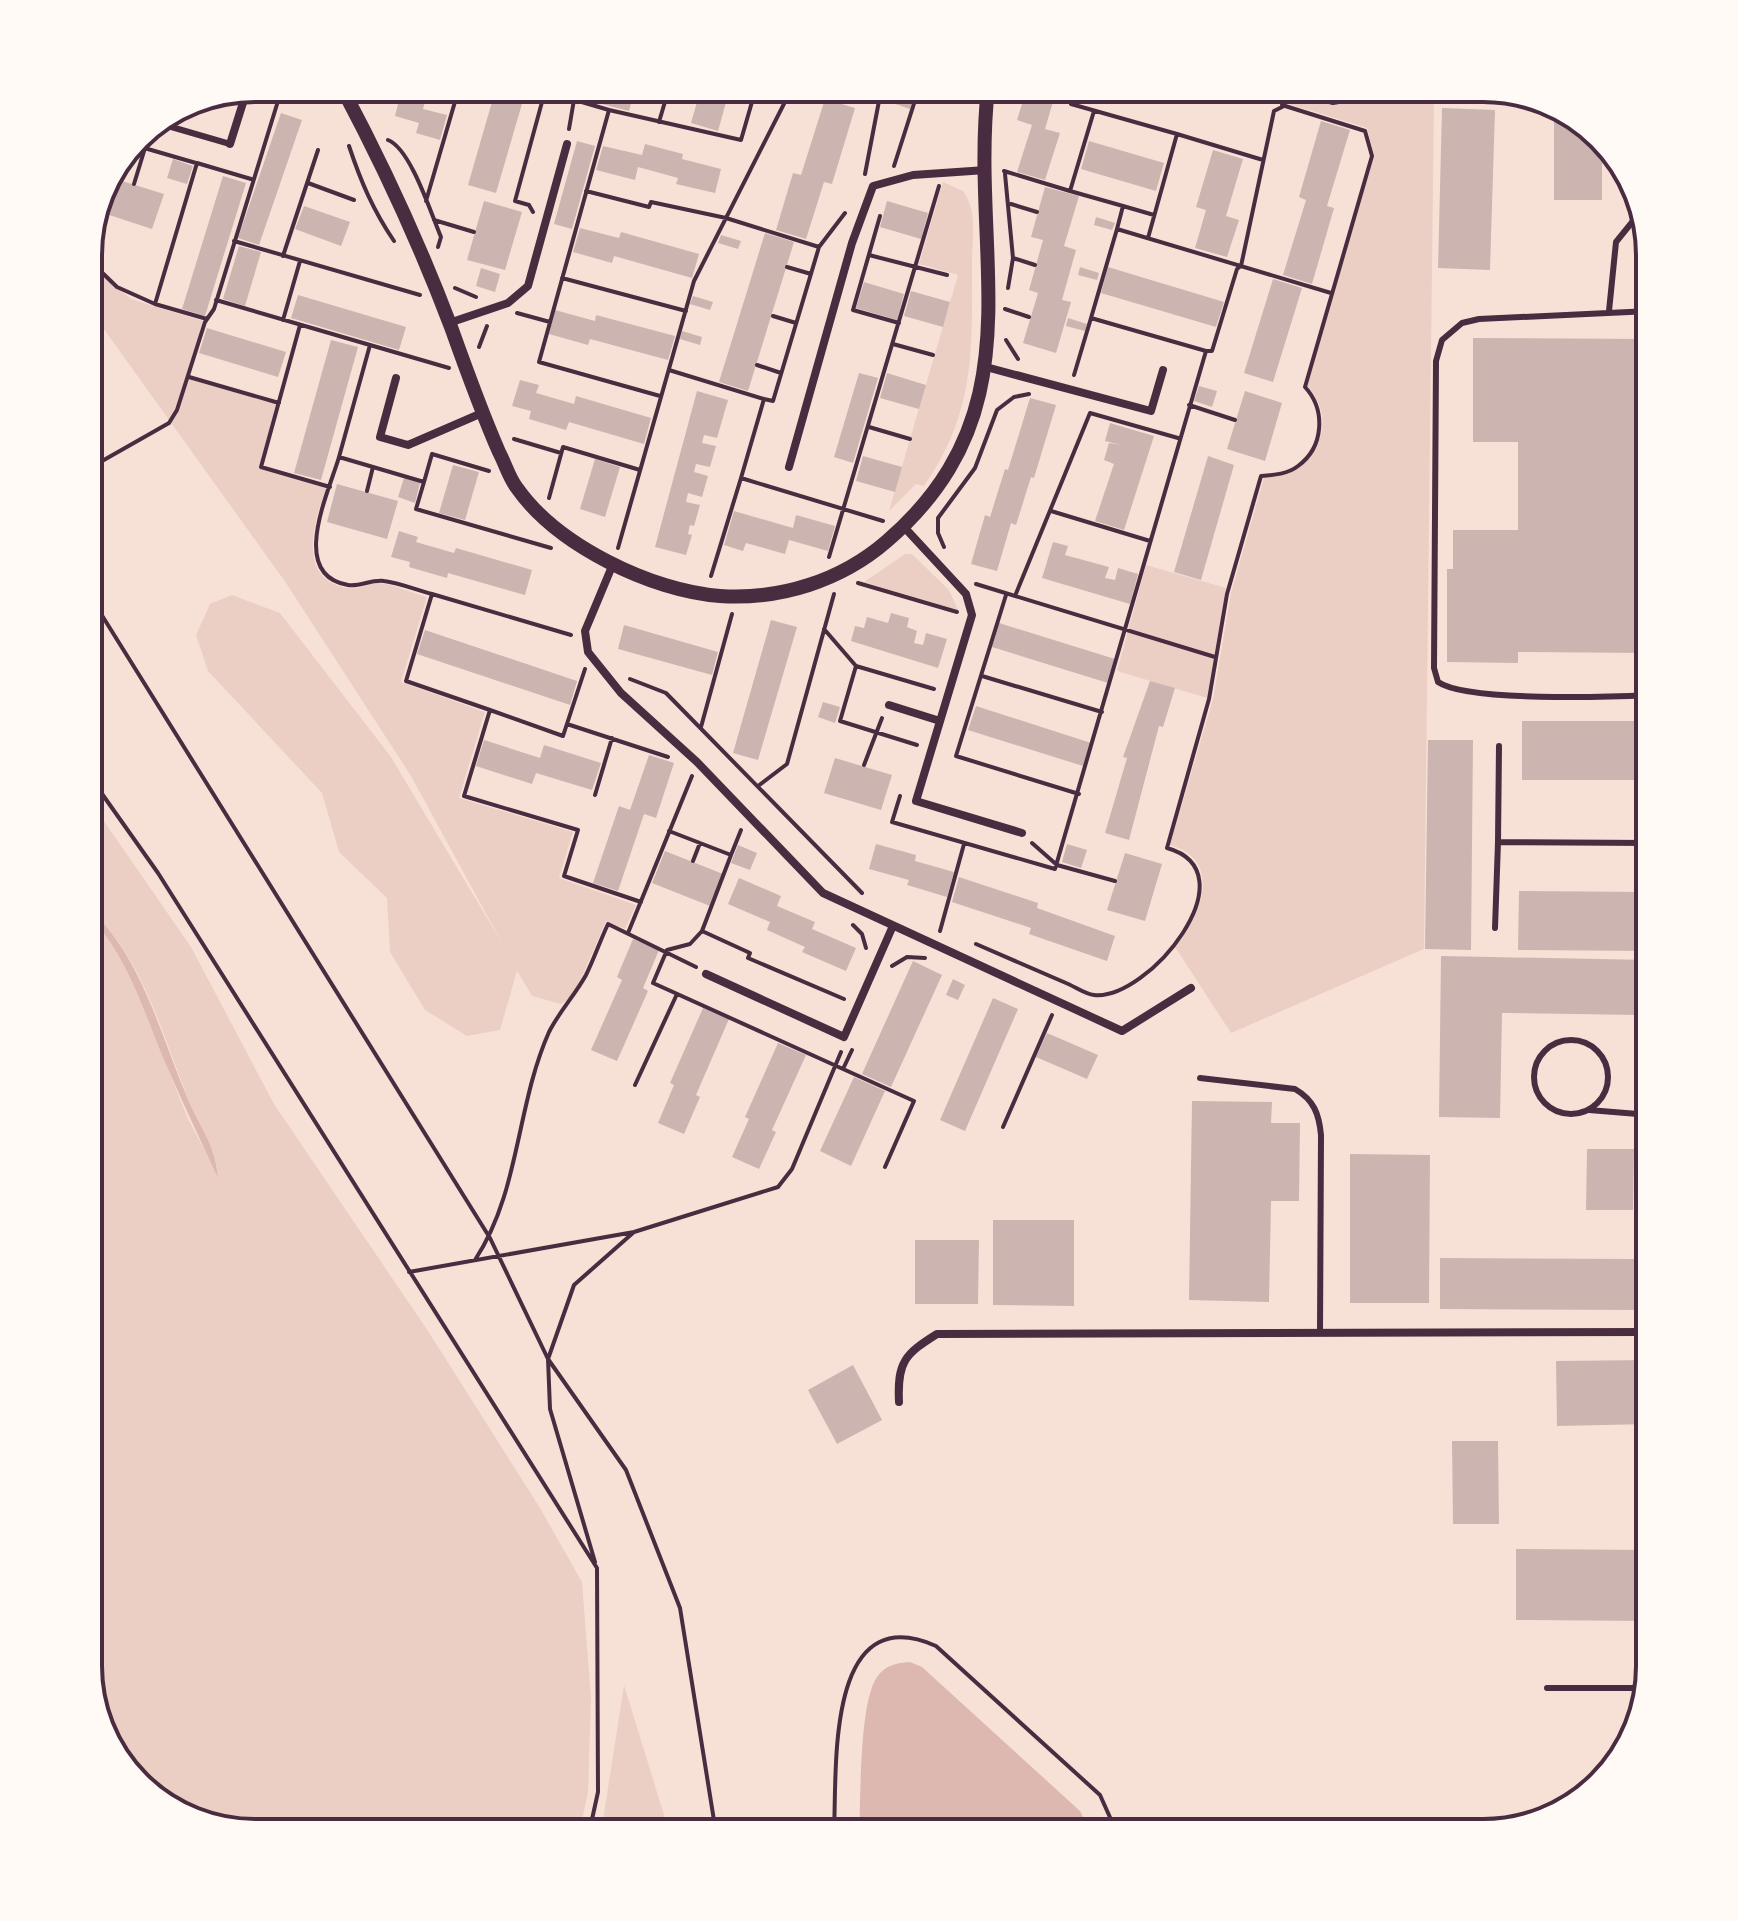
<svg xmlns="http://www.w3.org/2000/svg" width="1738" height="1921" font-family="Merriweather,serif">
<rect width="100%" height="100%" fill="#f7e1d7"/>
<path fill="#ebcfc5" d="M1350 88H1493L1530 98 1434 99 1424 949 1231 1033 1175 947C1202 915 1223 860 1170 845L1213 699 1231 593 1264 478C1311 476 1343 424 1307 386L1374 156 1367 128 1286 103 1309 92 1311 95Z
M943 182 963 191C978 211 972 238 972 262 972 350 976 411 924 486L916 484 889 511 958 275 919 264Z
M88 264 131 299 203 321 186 378 276 404 259 468 326 488C315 521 295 578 347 588 359 590 368 583 378 583 393 584 412 593 427 597L401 682 485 712 459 798 573 832 559 878 636 905 625 929 606 921 574 995 561 1004 532 996 517 971 500 1030 467 1036 425 1010 390 952 387 898 339 852 322 793 208 671 196 635 210 604 232 595 280 613 391 757 502 943 411 776 286 583 88 307Z
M905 554H912L949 590 958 610 864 582Z
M1146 565 1226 588 1207 698 1117 671Z
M88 798 191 947 274 1104 428 1331 540 1508 582 1582 591 1698 588 1793 579 1833H255L181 1816 140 1777 123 1768 88 1666V914L108 937 131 973 187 1117 218 1175C215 1145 200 1128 189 1101 162 1034 143 957 88 907Z
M624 1685 669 1831 670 1833H601Z"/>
<path fill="#dcb8b0" d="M88 907C144 959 160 1036 190 1104 202 1130 216 1148 218 1178 199 1137 180 1097 162 1055 141 1003 127 956 88 914Z
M910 1662 922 1667 1080 1811 1091 1833H859C861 1798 859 1703 877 1677 885 1665 897 1663 910 1662Z"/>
<path fill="#ccb4b1" d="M377 88H403L402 92 426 98 423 109 447 115 440 140 416 133 419 123 395 116 398 104 374 97Z
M496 88 526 90 496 193 468 185Z
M606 88H635L629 111 602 104Z
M701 88H730L718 131 691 123Z
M848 88H917L910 109Z
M1027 88H1057L1045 129 1060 133 1045 180 1017 172 1032 125 1017 120Z
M825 99 855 108 832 184 824 182 806 239 776 230 793 173 801 175Z
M1554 105 1615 153 1617 159H1602V200H1554Z
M1442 108 1495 110 1490 270 1438 268Z
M281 113 302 120 259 245 238 238Z
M1321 121 1350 130 1327 206 1334 208 1312 284 1283 275 1306 200 1299 197Z
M577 141 595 146 572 229 554 224Z
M1089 141 1164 163 1156 191 1081 169Z
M645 144 683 154 682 159 721 169 715 193 676 184 678 178 638 167 635 180 596 170 603 146 642 155Z
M1213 150 1243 159 1226 216 1239 220 1227 257 1195 248 1206 210 1196 207Z
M173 159 193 166 187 184 167 178Z
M223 176 246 183 205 316 182 309Z
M109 177 164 194 152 229 97 211Z
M1045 187 1079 196 1064 246 1076 250 1062 300 1071 302 1056 353 1023 343 1038 293 1029 290 1043 240 1031 237Z
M484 201 522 212 505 270 467 260Z
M887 201 928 213 921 239 880 227Z
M304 206 350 222 341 246 295 229Z
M1096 217 1115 223 1112 230 1094 225Z
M580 228 619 238 621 232 699 254 692 278 614 256 612 263 573 252Z
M765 233 794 242 748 391 719 382Z
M1634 233H1642L1650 255V271H1634Z
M721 235 741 241 738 249 718 243Z
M239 246 261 252 245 306 223 299Z
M1080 267 1099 273 1097 280 1078 275Z
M1108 267 1224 302 1216 327 1101 293Z
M481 268 500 274 495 292 476 286Z
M1273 279 1302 288 1273 382 1244 373Z
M864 282 904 294 897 320 856 308Z
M911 291 950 302 943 327 904 316Z
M298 295 406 327 399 350 291 318Z
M693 296 713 302 710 310 690 304Z
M555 310 595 321 596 315 675 336 668 360 590 339 588 345 549 334Z
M1068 318 1087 324 1085 331 1066 326Z
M207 328 286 352 278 377 199 353Z
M682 331 702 337 700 345 680 339Z
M1473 338 1650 339V653L1518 652V663L1447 662V569H1453V530H1518V442H1473Z
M331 340 358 347 321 480 294 473Z
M859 373 878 378 853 463 834 457Z
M887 373 926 385 919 409 880 398Z
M520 380 539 385 536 393 574 404 576 396 651 418 644 444 569 422 566 430 529 419 531 411 512 406Z
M1199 386 1217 391 1212 407 1194 401Z
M697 391 728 400 717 438 704 435 702 443 716 446 710 467 696 464 694 472 708 476 702 497 688 493 686 502 700 505 694 526 690 525 688 534 692 535 686 555 655 547Z
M1245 391 1282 403 1265 461 1227 449Z
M1030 398 1056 405 1034 478 1031 477 1016 525 1011 523 997 571 971 564 985 515 990 517 1005 469 1008 470Z
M1110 423 1154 436 1124 530 1095 521 1114 464 1104 460 1109 443 1121 445 1105 441Z
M863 456 902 467 895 492 856 481Z
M1208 456 1234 465 1201 580 1174 572Z
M595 459 620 467 605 517 580 509Z
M453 465 479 472 465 520 439 513Z
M404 478 420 483 415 503 398 497Z
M337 484 398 501 387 539 327 522Z
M734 511 793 528 796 515 835 526 828 551 789 540 785 554 746 543 743 551 724 545Z
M399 531 418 537 416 542 454 553 456 548 532 570 525 595 448 573 447 578 409 567 410 562 391 557Z
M1053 542 1068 546 1065 555 1109 567 1105 578 1115 580 1118 568 1138 574 1130 604 1042 578Z
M891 613 909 618 907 627 917 631 914 643 923 645 926 633 947 639 938 668 851 641 855 626 864 628 867 617 888 623Z
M771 620 797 627 758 760 733 753Z
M999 623 1115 659 1108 683 992 647Z
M624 625 718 652 712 675 618 649Z
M425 630 577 681 570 705 417 654Z
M1150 681 1175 688 1163 727 1159 726 1129 840 1105 833 1127 758 1123 757Z
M823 702 840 707 835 723 818 717Z
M976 706 1091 743 1083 766 968 730Z
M1522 721H1650V780H1522Z
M484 740 540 758 544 745 601 763 592 790 536 773 532 784 476 766Z
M1428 740H1473L1471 950 1425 949Z
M649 755 674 763 656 818 644 814 618 891 593 883 619 806 630 810Z
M835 758 892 775 881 810 824 793Z
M876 844 916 855 915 861 954 872 947 897 907 885 909 880 869 869Z
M1067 844 1087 850 1081 868 1062 862Z
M738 845 757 853 750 870 731 863Z
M665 851 723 874 710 906 652 883Z
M1125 853 1162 864 1145 921 1107 910Z
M959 877 1038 903 1037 908 1115 936 1107 961 1029 934 1031 928 952 902Z
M739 878 781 896 777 906 815 922 812 929 856 948 846 971 802 952 805 947 767 930 770 922 728 904Z
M1519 891 1650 892V951L1518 950Z
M633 939 659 950 643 988 648 991 617 1061 591 1050 622 980 617 977Z
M1441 956 1650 960V1084H1639L1640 1015 1502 1013 1500 1118 1439 1117Z
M913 961 942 975 891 1087 862 1074Z
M953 979 965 985 958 1000 946 995Z
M993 998 1018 1009 965 1131 940 1120Z
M703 1008 729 1019 696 1095 700 1097 684 1134 658 1123 674 1085 670 1083Z
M1047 1033 1098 1055 1087 1079 1036 1057Z
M778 1043 806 1055 772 1130 776 1132 759 1169 732 1157 749 1119 745 1117Z
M854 1077 885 1091 851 1166 820 1151Z
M1192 1101 1272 1102 1271 1123H1300L1299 1201H1271L1269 1302 1189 1300Z
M1587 1149H1634L1633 1210H1586Z
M1350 1154 1430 1155 1429 1303H1350Z
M993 1220H1074V1306L993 1305Z
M915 1240H979L978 1304H915Z
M1440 1258 1642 1259V1310L1440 1309Z
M1650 1360V1424L1557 1426 1556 1361Z
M853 1365 882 1420 837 1444 808 1390Z
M1452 1441H1498L1499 1524H1453Z
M1516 1549 1650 1550V1621L1516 1620Z"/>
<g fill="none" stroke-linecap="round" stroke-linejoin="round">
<path stroke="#4a2c40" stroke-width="4" d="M534 88 609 110 539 362 660 396
M1076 88 1071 104 1177 134
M1301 95 1333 103 1424 88
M609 110 741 140 756 88
M1094 111 1070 191 1123 206 1117 229 1331 293
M659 122 669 88
M569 129 576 88
M388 140C411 149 431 214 441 237L438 247
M134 145 196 163
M349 146C361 182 373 210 394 241
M894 166 919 88
M1004 171 1070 191
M865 174 879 101
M1005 174 1013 258 1008 288
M308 183 354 200
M134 184 145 148
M586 191 649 207 651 202 726 218 819 247
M426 201 459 88
M1011 204 1037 212
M1123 206 1154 215
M533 212 529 205 515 201 545 91
M880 216 853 310 899 323
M434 220 474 232
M1117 229 1091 318 1206 351
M1148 238 1177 134 1263 160
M234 241 420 295
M869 255 947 275
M283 256 318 150
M1013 258 1035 265
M88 259 117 287 155 304
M787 267 811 274
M562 278 686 311
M455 288 476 297
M216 300 370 345 339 457
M1005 309 1029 317
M517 313 550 322
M773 316 796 323
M207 319 155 304 197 163 251 179
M283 320 300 261
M300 325 261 467 330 487
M1006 340 1018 359
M893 344 933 355
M370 345 449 368
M479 347 487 326
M757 365 781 373
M669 370 764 399 741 478
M1074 375 1091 318
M189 377 279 403
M764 399 773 401 819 247 845 213
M1189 405 1235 420
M869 427 910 439
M514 439 561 453
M88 469 169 423 177 410 205 322 214 309 282 88
M489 471 432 454 424 482 339 457C329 492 288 575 348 585 360 587 372 579 384 581 400 583 416 590 432 594L406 681 490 710 464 796 578 830 564 876 641 902
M424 482 416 509 551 548
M367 491 373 467
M549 498 563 447 640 470
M1051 511 1150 541
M944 547 938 533V518L975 468 997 410 1014 397 1029 394
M618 548 694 281 792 88
M829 557 939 186
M711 576 741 478 883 521
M858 583 957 612
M976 584 1215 657
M88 593 490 1238 548 1359 626 1470 680 1608 716 1833
M432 594 571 635
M1006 595 956 756 1079 794
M1015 596 1090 413 1178 438
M824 629 856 666
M982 676 1102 712
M630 679 666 693 862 893
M490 710 563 736 585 669
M567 724 668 757
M701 727 732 614
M917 745 840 721 856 666 934 689
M864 765 882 718
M88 774 158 873 597 1568 598 1792 589 1833
M758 786 787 764 834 594
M595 795 612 738
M900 796 892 822 1055 869 1206 351H1212L1237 269 1241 266 1274 111 1284 106
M669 831 731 855 741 830
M1032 843 1057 865 1115 881
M693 861 700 843
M853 925 862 934 866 948
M702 931 731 855
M940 931 964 844
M628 933 692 776
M976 944C1006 957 1036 970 1066 983 1074 986 1085 994 1094 995 1148 1001 1253 872 1167 848L1209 699 1227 594 1261 476C1274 475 1288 474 1298 466 1324 447 1326 410 1305 387L1372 156 1365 131 1282 105
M892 966 907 957 925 958
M852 1050 843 1069 914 1101 885 1167
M843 1069 653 983 667 950 690 944 702 931 750 953 748 958 844 999
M635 1085 677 994
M1003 1127 1052 1015
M475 1260C520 1192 516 1106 549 1032 559 1012 575 995 586 975 594 959 600 941 608 924L696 967
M409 1272 634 1232 778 1187 792 1169 841 1052
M595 1562 550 1409 548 1359 574 1285 634 1232
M834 1833C837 1769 825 1597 936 1646L1100 1795 1117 1833"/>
<path stroke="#4a2c40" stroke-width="6" d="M1259 93 1290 88
M172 113 168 126 230 144
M1609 311 1616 242 1633 221V204
M1650 311 1479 319 1462 323 1442 340 1436 361 1434 668 1438 682C1467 702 1610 697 1650 695
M1498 842 1499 746
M1495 928 1498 842 1650 843
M1534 1077a37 37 0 1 1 74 0a37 37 0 1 1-74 0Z
M1200 1078 1295 1089C1314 1100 1319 1114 1321 1135L1320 1333
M1589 1110 1650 1115
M1547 1688H1645"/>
<path stroke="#4a2c40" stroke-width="8" d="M1244 88 1259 93
M230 144 247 90
M449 323 508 303 528 286 567 144
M986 367 1151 411 1163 370
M396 378 380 437 408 445 482 413
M789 467 852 243 873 186 913 175 986 170
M904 527 966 594 972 615 916 801 1022 833
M613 564 585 631 588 652 621 693 697 762 823 893 1122 1031 1191 988
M889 705 940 721
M706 974 844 1037 892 928
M899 1402C897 1362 905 1354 937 1334L1650 1332"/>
<path stroke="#4a2c40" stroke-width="14" d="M342 88C383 165 420 245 451 327 466 369 481 411 499 452 505 463 509 478 517 488 557 545 651 591 720 596 780 600 841 581 887 541 1040 409 969 259 988 88"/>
</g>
<path d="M0 0H1738V1921H0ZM255 102H1483A153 153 0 0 1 1636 255V1666A153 153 0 0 1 1483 1819H255A153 153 0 0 1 102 1666V255A153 153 0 0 1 255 102Z" fill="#fffaf5" fill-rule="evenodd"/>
<path fill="none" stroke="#4a2c40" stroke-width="4" d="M255 102H1483A153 153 0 0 1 1636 255V1666A153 153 0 0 1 1483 1819H255A153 153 0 0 1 102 1666V255A153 153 0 0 1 255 102Z"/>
</svg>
